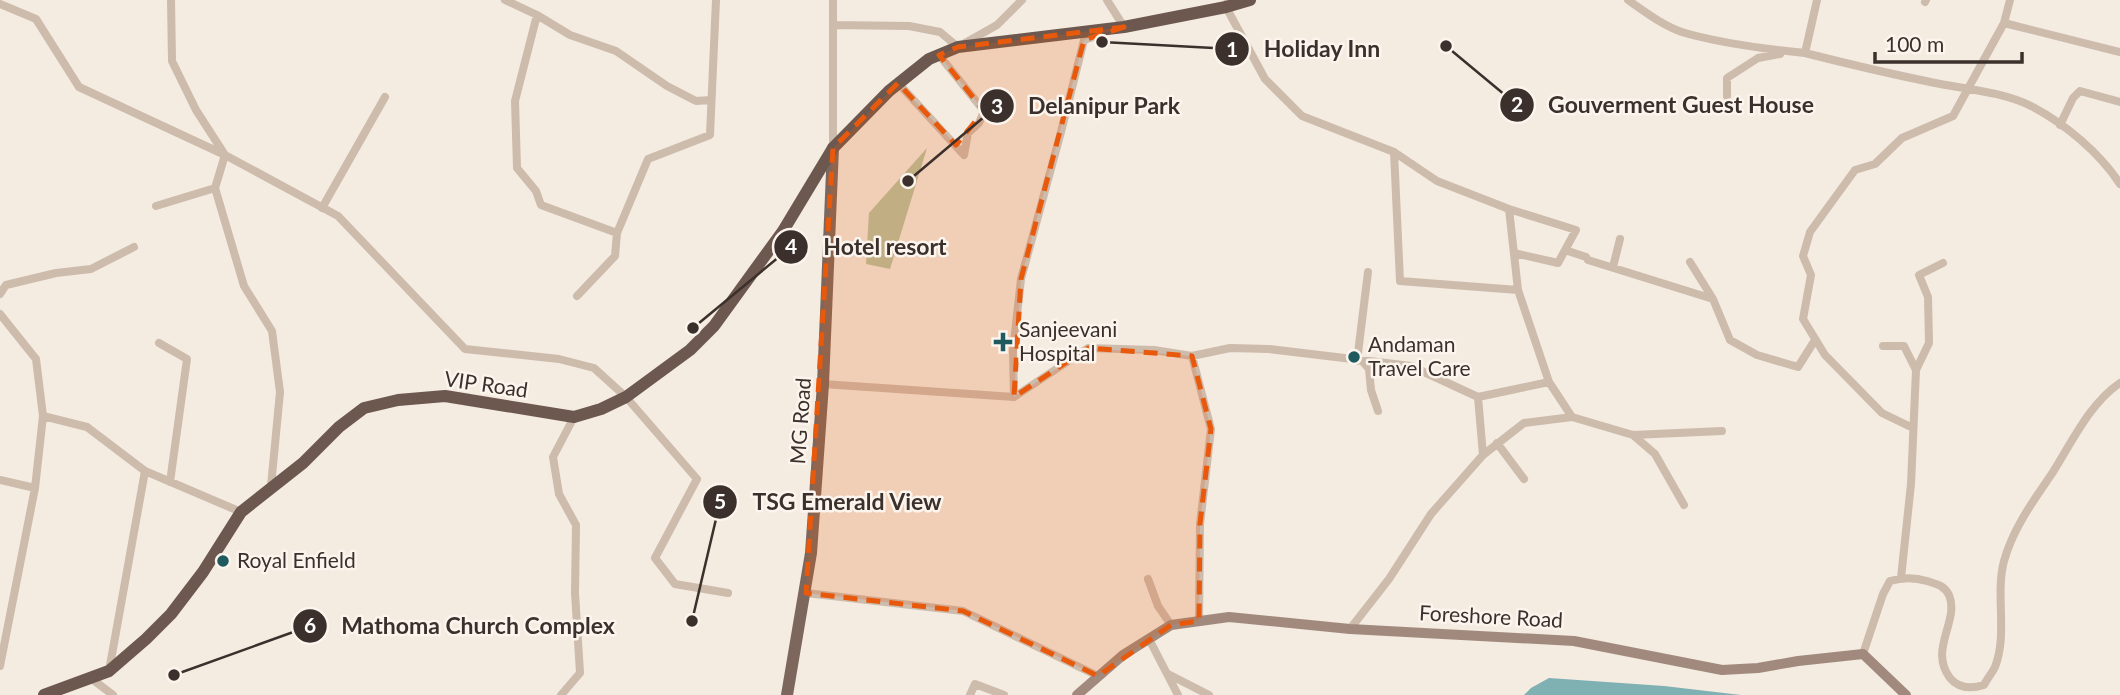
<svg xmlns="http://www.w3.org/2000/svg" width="2120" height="695" font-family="Lato,sans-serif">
<rect width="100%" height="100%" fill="#f4ebe1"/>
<path fill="#b8c4a0" d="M927 148 890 269 866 264 869 213Z"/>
<path fill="#7fb0b2" d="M1549 678 1664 686 1741 695H1524L1531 688Z"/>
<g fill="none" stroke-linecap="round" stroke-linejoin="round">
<path stroke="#cdbbac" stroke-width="8" d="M171 0 172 61 196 110 225 155 338 216 465 349 559 359 594 368 626 397 697 479 655 558 675 584 728 593
M505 0 537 15 515 101 517 168 536 191 541 205 617 233
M833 0V148
M1107 0 1124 27 1121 28
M1228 0 1226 7 1265 79 1302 116 1394 152 1437 181 1509 209 1518 290 1549 382
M1628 0C1645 12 1665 27 1685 33 1724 44 1765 49 1805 53
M1817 0 1805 53C1848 64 1891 74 1935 83 1966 89 2004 92 2033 107 2065 124 2100 153 2120 184
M1925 2 1926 0
M0 4 36 19 79 87 225 155 215 188 244 286 272 331 280 392 271 486
M537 15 570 35 616 51 667 86 696 101 711 100
M2004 23 2120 52
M833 25 909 26 940 32 958 47 997 25 1022 0
M898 83 964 155 968 133 979 123 984 111 939 55
M1727 96V78L1758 58 1780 54
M2060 125 2073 98 2080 91 2120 102
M1394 152 1400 281 1518 290
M156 206 215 188
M322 208 385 97
M1509 209 1576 230 1558 263 1514 253
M1565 250 1586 257 1588 260 1713 299 1730 340 1757 355 1798 367 1815 340
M1690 262 1713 299
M1613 267 1620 239
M0 294 6 285 56 273 91 269 134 247
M577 296 615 256 617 233 648 159 710 135 716 0
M0 314 36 359 43 416 35 488 0 666
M159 343 187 359 170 482
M1883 346H1904L1916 370
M1192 356 1211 429 1200 524 1199 621
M1357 361 1368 272
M1363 362 1369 369 1371 390 1378 411
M823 384 1014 397 1013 351 1021 279 1061 132 1084 40 1102 34
M1014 397 1088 348 1154 350 1192 356 1230 348 1269 349 1411 366 1478 397
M43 416 87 427 145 471 109 671
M1913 428 1882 413 1825 355 1803 319 1811 275 1803 256 1810 232 1855 170 1875 164 1902 138 1953 116 2004 23 2010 0
M1633 435 1655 454 1684 505
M1497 443 1524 479
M1483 455 1478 397 1549 382 1572 417
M145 471 241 512
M0 480 35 488
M1901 578 1911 484 1916 370 1929 343 1928 297 1919 275 1943 263
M1148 579 1158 606 1171 625
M806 593 963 611 1098 676
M1350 629 1389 579 1431 514 1483 455 1524 423 1572 417 1633 435 1722 431
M1149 639 1178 695
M1863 654 1883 594 1890 581C1903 577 1914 577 1927 581 1936 584 1944 585 1949 595 1960 621 1928 649 1950 678 1959 689 1971 689 1984 685 1987 679 1992 673 1995 667 2008 634 1995 595 2004 561 2013 528 2034 500 2053 472 2072 442 2090 403 2120 383
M1168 674 1209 695
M92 679 113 695
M561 695 580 673 575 593 576 525 559 494 553 457 574 417
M970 695 975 684 1004 695"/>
<path stroke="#a18a7d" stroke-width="10" d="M1077 695 1123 655 1171 625 1229 617 1350 629 1574 641 1722 670 1758 668 1798 661 1863 654 1906 695"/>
<path stroke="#7d675c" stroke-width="12" d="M787 695 811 553 823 384 833 148"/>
<path stroke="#6c584f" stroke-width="12" d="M44 695 109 671 146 639 171 614 203 572 241 512 303 463 339 427 364 408 398 400 445 396 574 417 601 409 626 397 690 350 714 326 783 231 833 148 889 91 929 59 958 47 1124 27 1226 7 1250 0"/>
</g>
<path fill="#e8590c" fill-opacity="0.2" stroke="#e8590c" stroke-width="5" stroke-dasharray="14 9" stroke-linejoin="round" d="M1124 27 1084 40 1021 279 1014 397 1088 348 1192 356 1211 429 1200 524 1199 621 1171 625 1098 676 963 611 806 593 833 148 898 83 956 145 984 111 939 55 958 47Z"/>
<g fill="#1f5a5e" stroke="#fbf5ee" stroke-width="2.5">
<path d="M999.5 331.5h7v7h7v7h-7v7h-7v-7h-7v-7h7z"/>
<circle cx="1354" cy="357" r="7"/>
<circle cx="223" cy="561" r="7"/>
</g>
<g text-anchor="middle" stroke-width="5" stroke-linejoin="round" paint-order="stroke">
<g font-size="21" fill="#3b302b" stroke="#fbf5ee" text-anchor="start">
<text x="1019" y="337">Sanjeevani<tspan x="1019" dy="24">Hospital</tspan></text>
<text x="1368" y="352">Andaman<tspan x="1368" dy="24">Travel Care</tspan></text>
<text x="237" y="568">Royal Enfield</text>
</g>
<g font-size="21" fill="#3b302b" stroke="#fbf5ee">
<text transform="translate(486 385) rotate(8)" y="7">VIP Road</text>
<text transform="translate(801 421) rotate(-86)" y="7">MG Road</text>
<text transform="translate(1491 617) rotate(3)" y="7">Foreshore Road</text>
</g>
</g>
<path fill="none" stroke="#3b302b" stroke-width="2.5" d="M1102 42L1232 49M1446 46L1517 105M908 181L997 106M693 328L791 247M692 621L720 502M174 675L310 626"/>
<g fill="#3b302b" stroke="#fbf5ee" stroke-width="2.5">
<circle cx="1102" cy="42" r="7"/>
<circle cx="1446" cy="46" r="7"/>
<circle cx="908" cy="181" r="7"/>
<circle cx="693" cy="328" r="7"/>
<circle cx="692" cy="621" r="7"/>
<circle cx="174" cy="675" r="7"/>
<circle cx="1232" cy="49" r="18"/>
<circle cx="1517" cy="105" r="18"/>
<circle cx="997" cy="106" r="18"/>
<circle cx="791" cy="247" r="18"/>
<circle cx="720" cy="502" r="18"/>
<circle cx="310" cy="626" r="18"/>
</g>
<g font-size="21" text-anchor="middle" font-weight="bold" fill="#fff">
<text x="1232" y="57">1</text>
<text x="1517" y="112">2</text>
<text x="997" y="114">3</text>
<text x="791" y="254">4</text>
<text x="720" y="509">5</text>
<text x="310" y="633">6</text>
</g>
<g font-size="23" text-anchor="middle" font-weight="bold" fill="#3b302b" stroke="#fbf5ee" stroke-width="5" stroke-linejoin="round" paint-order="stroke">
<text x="1322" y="57">Holiday Inn</text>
<text x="1681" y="113">Gouverment Guest House</text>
<text x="1104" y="114">Delanipur Park</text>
<text x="885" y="255">Hotel resort</text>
<text x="847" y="510">TSG Emerald View</text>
<text x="478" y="634">Mathoma Church Complex</text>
</g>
<path d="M1875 52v10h147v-10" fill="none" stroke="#3b302b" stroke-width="3.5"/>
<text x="1885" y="52" font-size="21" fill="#3b302b" stroke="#fbf5ee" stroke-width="5" paint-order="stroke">100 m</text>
</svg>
